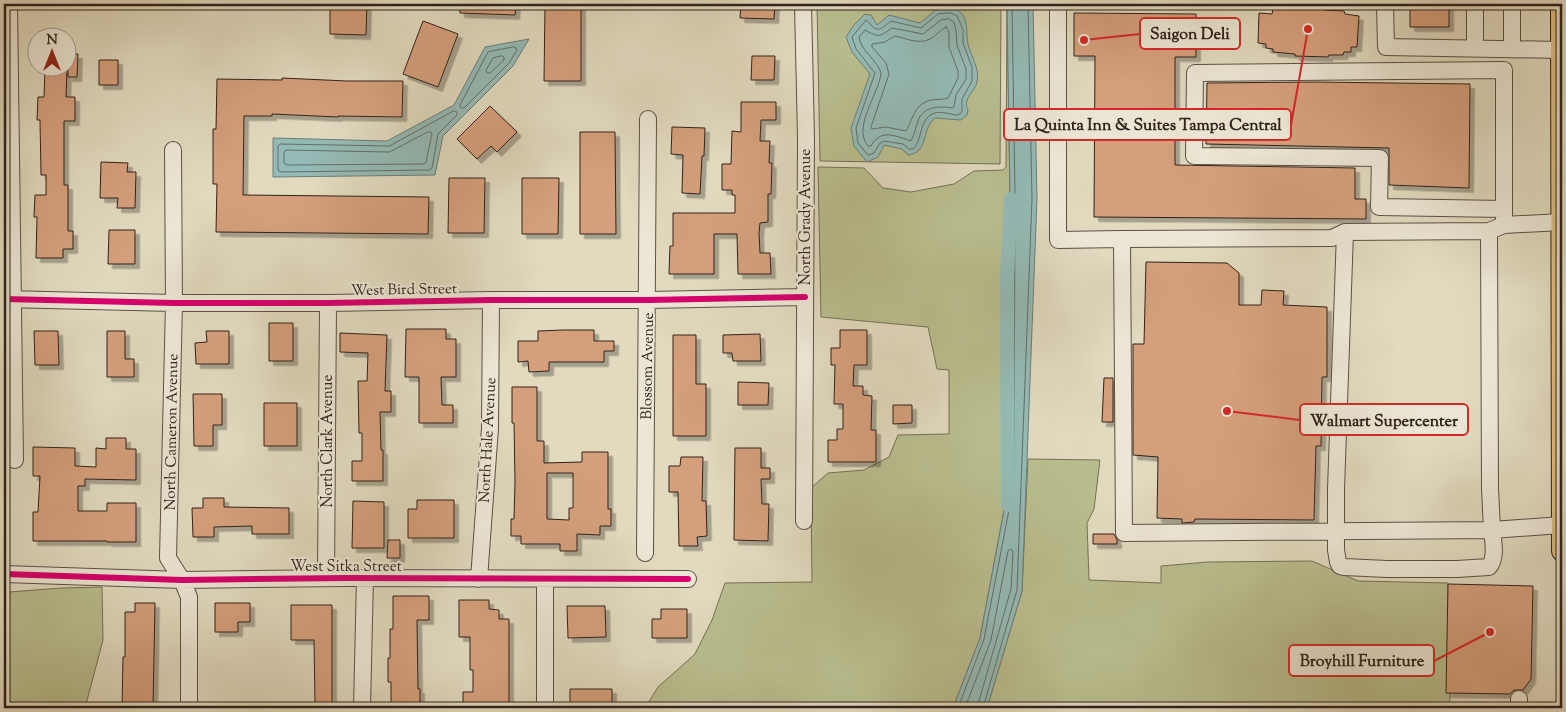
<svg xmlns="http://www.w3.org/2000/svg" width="1566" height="712" font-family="'Sorts Mill Goudy',serif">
<defs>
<filter id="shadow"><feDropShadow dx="4.5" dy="4.5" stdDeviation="0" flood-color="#0004"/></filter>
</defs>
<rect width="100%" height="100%" fill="#e1dabf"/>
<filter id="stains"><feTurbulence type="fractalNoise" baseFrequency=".004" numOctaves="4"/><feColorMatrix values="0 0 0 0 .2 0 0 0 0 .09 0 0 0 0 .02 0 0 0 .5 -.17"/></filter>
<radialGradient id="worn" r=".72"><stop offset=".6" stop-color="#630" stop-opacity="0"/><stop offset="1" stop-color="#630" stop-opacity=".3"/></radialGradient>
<path fill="#b9bd8e" stroke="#747056" d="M817 4H1001L1000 164 820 161Z
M1007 4 1010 196 1009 484 980 638 953 708H645L658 687 695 654 712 620 725 583 812 582 811 488 828 473 864 470 889 457 898 435 949 434V370L937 369 928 327 821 317 818 167 864 168 883 188 911 192 954 184 974 171 1003 170 1006 167Z
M1028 459 1100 460 1094 509 1087 523 1089 580 1161 583V566L1208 562 1312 561 1358 581 1448 583 1450 708H987L1022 591Z
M4 583 9 592 61 588 102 587 103 640 85 708H4Z"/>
<path fill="#94bab5" stroke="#6c7d78" d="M1007 4H1033L1037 199 1022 591 987 708H953L980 638 1009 484 1010 196Z
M952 7C957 10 961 11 964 17 968 26 966 35 968 44 971 57 980 68 977 82 975 92 962 98 968 110L967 115 961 120 935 118C921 129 929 153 908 155L902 149 884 145 878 157 867 162 854 146 851 128 870 74 852 52 846 37 853 26 865 14 871 15 877 25 889 15 920 23 936 10Z
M529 39 513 66 443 136 435 175 273 177V138L387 141 454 105 485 47Z"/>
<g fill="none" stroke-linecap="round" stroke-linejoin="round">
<path stroke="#626e69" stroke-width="1" d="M951 13 957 16 959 20 963 30V43L972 67V81L962 99V112L958 115C951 115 942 111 935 113 919 117 923 140 913 149H909L903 144 884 141 880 143 874 153 868 155 858 143 856 128 875 73 856 49 852 37 866 20C869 22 870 24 872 26 879 34 885 25 891 21L921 28 938 14Z
M949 19 954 22 956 31 957 45 966 69V79L956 95 954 107 952 108C941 106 926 106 919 118 916 125 915 134 911 141 895 136 881 128 871 146H868C852 127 879 94 881 73 877 59 861 52 859 37L865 30C879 38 879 37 892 28L923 34 941 20Z
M946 27 949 32V47L958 71V78L948 98C942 100 937 99 931 100 914 104 913 119 906 131L886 127 872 129 871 127 889 74 886 63 872 47V44L885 42 895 36C905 38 919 45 930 39 936 36 940 30 946 27Z
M514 47 516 48 517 50 509 63 464 108H461L460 105 488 52Z
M502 56 504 57V60L490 73H487L486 70 493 58Z
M454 111 457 112V115L438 134 432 168 430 170 281 172 278 170V146L280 144 389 146Z
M428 132H431L432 134 426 162 424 164 287 165 284 163V152L286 150 389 152Z
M958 708 984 639 1014 484 1015 196 1012 4
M965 708 991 640 1008 551 1011 549 1013 552 1011 589 977 708
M983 708 1017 590 1032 199 1028 4"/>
<path stroke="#94bab5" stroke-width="14" d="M1008 505 1007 276 1011 199"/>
</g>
<path fill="#d59f7b" stroke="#30221d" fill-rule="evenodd" filter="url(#shadow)" d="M330 4H367L366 35 330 34Z
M460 4H516L515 15 460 13Z
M545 4H581V81H544Z
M741 4H775L774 19 740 18Z
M1304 4H1325V10L1344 11 1345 14 1359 16 1357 47H1351V52H1344L1343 55H1329L1328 57 1295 56V54L1273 52V49L1266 48V44L1258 43 1259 13 1272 14 1273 9H1303Z
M1410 4H1449V27H1410Z
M1074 13 1196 14V57H1175V165L1355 168V199H1366V219L1094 217 1095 56H1074Z
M423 21 458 34 438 87 403 74Z
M68 54H78L77 77H68Z
M752 56H775L774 80H751Z
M99 60H118V85H99Z
M45 68H67L66 97H75V121H64V185H68V231H73V249H63V258H36L37 217H34L35 195H46V175H41L40 120H37L38 97H44Z
M282 78 347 81H403L402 117 338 116V117L272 114V116H244L243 195 429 197 428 234 216 232 217 184H213V129H216L217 79 282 80Z
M1314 82 1470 84 1469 188 1389 185V148L1206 144 1207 83Z
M741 102H776V120H761L760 141H770L769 163H772L771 194H768V222L760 223 759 233 760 253H770L771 274H738L737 234H714V274H669L670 246H673V213H735V195H732V190H722V164H731L732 131 741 132Z
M490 106 517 132 497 152 491 146 477 159 457 139Z
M672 127 705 128 704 156H702L700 194 682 193 683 155 671 154Z
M580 132H615L616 234H580Z
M101 162 128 163 127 172H136L135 208H117L118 198H100Z
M449 178H485L484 233H448Z
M522 178H559L558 234H522Z
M109 230H135V264H108Z
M1146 262 1227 263 1239 273V305H1261L1262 290 1284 291 1283 305 1327 307V377H1322L1321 446H1316L1314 520 1195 519 1194 522 1182 523V519L1157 518 1158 457 1133 455V344H1144Z
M269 323H293V361H269Z
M406 329H446V339H456V377H441L442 405H453V423H419V377H405Z
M564 330H594V341H614V351H604V362H549V371L529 372 528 361 518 362V341H538V331Z
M840 330H867V365H854L853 386H863V395L872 396 871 430H876V462H828V440H837V429H843V404H834L835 365H831V348H840Z
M34 331H58L59 365H35Z
M107 331H125V359H134V377H107Z
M206 331H229V364H196L195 343 207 342Z
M340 333 387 335 385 391H391V412H380L381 450H383V481H352V461H362V433H359L358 381H367L368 353 340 352Z
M760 334 761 361H733L732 353H723V335Z
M673 335H696V384H706V436H673Z
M1104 378H1113V422H1102Z
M738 382 769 383 768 405H738Z
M512 387H537V441H544V463L582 462V452H608V509H611V526H600V535L577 534V551H560V544H521V536H511V519H514L515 482 514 423H512ZM547 473H573V508H569V520L547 519Z
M193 394H222V425H213V446H194Z
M264 403H297V446H264Z
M893 405H912V423L893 424Z
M106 438H126V449H136V480L85 479V486H78V511H107V503H136V542H107V541H33V512H38L40 476H33V447L75 448V466L96 467V448L106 449Z
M735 448H761V468H770V479H761L762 504H769L768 541 734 540Z
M681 457H703L702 501H706L707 536 697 537 698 546H679L678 492H669V466H680Z
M203 498H224V507L289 508V534H252V526L214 527V537H193L192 508H203Z
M417 500H454V538H408V509H417Z
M353 501 384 502V548H352Z
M1093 534H1114L1117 540V544H1093Z
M388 540H400V558H387Z
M1448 584 1533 586 1531 679 1523 690H1514L1510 694 1446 693Z
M393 596H429V620H417L418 689H420V708H391V682H388V658H390V629H393Z
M459 600H489V609L499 610V619H509V708H463V692H473V670H470V637H459Z
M135 603H155L153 708H122L123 657H125V612H135Z
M215 603H250V622H238V632H215Z
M291 605H332V705H315L314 640H291Z
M567 606H605L606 637 568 638Z
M661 609H687V638H652V619H661Z
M570 689H612V708H570Z"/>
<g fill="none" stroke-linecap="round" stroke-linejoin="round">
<g stroke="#5c5046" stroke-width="18">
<path id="minor" d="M9 4 15 460
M803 4 806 138 804 521
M1058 4V240L1122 239 1124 533 1492 530C1493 541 1497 558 1489 567L1457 569H1387L1344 567 1340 566 1338 562 1336 550V489L1345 232 1489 231
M1385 4 1386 47 1561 50
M1475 49V4
M1512 49V4
M173 150 174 303 168 558 182 580 189 597V708
M1504 209 1379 207 1380 158 1194 156 1195 73 1504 70V225
M1562 222 1504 225 1489 231 1490 488 1492 530 1562 525
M1122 239 1332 238 1345 232
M4 299 174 303H328L491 300H648L805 297
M645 553 648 119
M4 574 182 580 346 578 688 579
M326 578 328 303
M479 579 490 428 491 300
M1519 699V708
M362 708 365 578
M545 708V579"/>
</g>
<g stroke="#30221d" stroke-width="22">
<path id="major" d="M1561 4 1562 551"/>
</g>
<use href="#minor" stroke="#ece7d5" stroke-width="16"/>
<use href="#major" stroke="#e0bd80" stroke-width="20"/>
<g stroke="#ece7d5" stroke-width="9">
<path id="cycleway" d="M1561 4 1562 551
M4 299 174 303H328L491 300H648L805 297
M4 574 182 580 346 578 688 579"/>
</g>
<use href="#cycleway" stroke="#d6006c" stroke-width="6"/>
</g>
<g text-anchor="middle" stroke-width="4" stroke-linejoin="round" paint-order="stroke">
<g font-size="15" fill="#30221d" stroke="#ece7d5">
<text transform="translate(805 217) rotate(-90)" y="5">North Grady Avenue</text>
<text transform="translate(404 289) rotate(-1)" y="5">West Bird Street</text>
<text transform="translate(647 366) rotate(-89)" y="5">Blossom Avenue</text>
<text transform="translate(171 432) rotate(-89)" y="5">North Cameron Avenue</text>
<text transform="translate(487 440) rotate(-87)" y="5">North Hale Avenue</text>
<text transform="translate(327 441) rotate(-90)" y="5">North Clark Avenue</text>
<text x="346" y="571">West Sitka Street</text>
</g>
</g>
<path fill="none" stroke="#d62828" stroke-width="2" d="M1084 40L1140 34M1308 29L1291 125M1227 411L1300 420M1490 632L1434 661"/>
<g fill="#d62828" stroke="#ece7d5" stroke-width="2">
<circle cx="1084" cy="40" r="5"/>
<circle cx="1308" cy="29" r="5"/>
<circle cx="1227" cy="411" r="5"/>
<circle cx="1490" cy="632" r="5"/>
</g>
<g fill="#ece7d5" stroke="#d62828" stroke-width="2">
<rect x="1140" y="18" width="100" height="31" rx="5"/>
<rect x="1004" y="109" width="287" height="31" rx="5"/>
<rect x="1300" y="404" width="168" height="31" rx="5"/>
<rect x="1289" y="645" width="145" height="31" rx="5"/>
</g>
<g font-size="16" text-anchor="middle" font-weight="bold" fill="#30221d">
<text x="1190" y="39">Saigon Deli</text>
<text x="1148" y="130">La Quinta Inn &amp; Suites Tampa Central</text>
<text x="1384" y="426">Walmart Supercenter</text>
<text x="1362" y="666">Broyhill Furniture</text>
</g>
<rect width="1566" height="712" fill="none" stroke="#e1dabf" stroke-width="20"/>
<rect x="5" y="5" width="1556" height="702" fill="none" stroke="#30221d" stroke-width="2.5"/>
<rect x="10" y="10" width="1546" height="692" fill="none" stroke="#30221d"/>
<g transform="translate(52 52)"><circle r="24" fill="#ece7d5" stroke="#a1988b"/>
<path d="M0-4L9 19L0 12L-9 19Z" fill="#8f2418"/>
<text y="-8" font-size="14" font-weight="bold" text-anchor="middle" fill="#30221d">N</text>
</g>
<rect width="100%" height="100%" filter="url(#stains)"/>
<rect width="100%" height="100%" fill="url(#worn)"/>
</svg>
